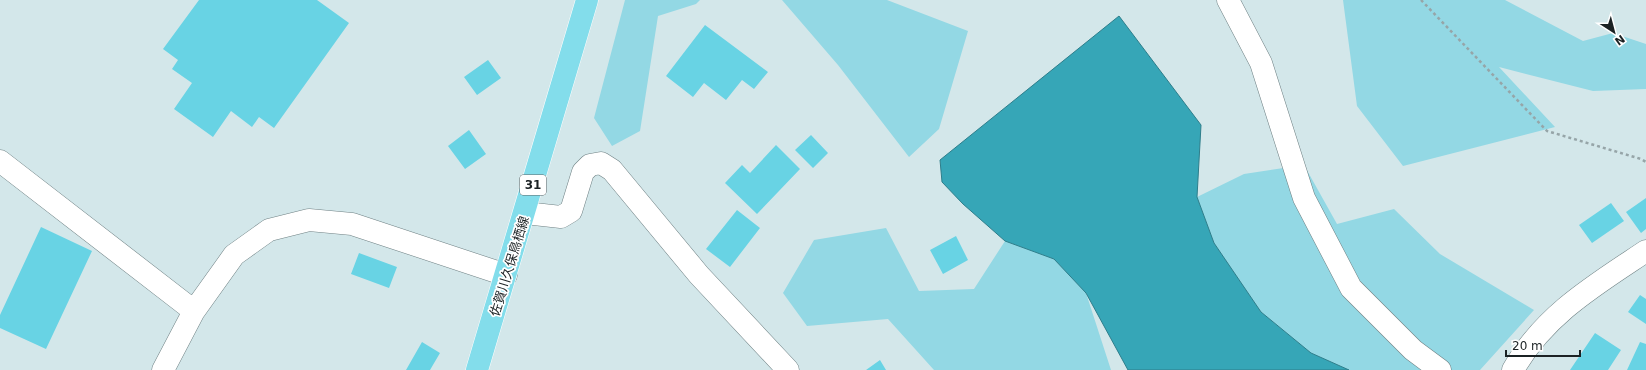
<svg xmlns="http://www.w3.org/2000/svg" width="1646" height="370" font-family="'DejaVu Sans','Noto Sans JP',sans-serif">
<rect width="100%" height="100%" fill="#d3e7ea"/>
<path fill="#93d8e4" d="M625 0H700L696 4 658 16 640 131 612 146 594 118Z
M782 0H887L968 31 939 129 909 157 838 65Z
M1343 0H1505L1583 41 1613 33 1646 44V89L1593 91 1499 67 1555 127 1403 166 1357 106Z
M1304 165 1337 224 1394 209 1440 254 1534 310 1480 370H1349L1311 353 1261 312 1214 243 1197 197 1244 174Z
M886 228 919 291 974 289 1005 241 1054 259 1086 293 1111 370H934L888 319 807 326 783 293 814 240Z"/>
<path fill="#36a6b7" stroke="#2e7e8b" d="M1119 16 1201 125 1197 197 1214 243 1261 312 1311 353 1349 370H1128L1086 293 1054 259 1005 241 963 204 942 182 940 160Z"/>
<path fill="#68d3e4" d="M199 0H317L349 23 274 128 259 117 252 127 231 111 213 137 174 109 192 83 172 69 178 60 163 49Z
M705 25 768 72 754 89 742 80 726 100 704 83 693 97 666 76Z
M488 60 501 78 477 95 464 77Z
M469 130 486 154 465 169 448 146Z
M811 135 828 153 813 168 795 150Z
M776 145 800 169 757 214 725 183 742 165 750 173Z
M1646 198V229L1641 233 1626 212Z
M1611 203 1624 221 1592 243 1579 225Z
M737 210 760 228 730 267 706 249Z
M41 227 92 251 46 349 0 328V315Z
M956 236 968 260 943 274 930 250Z
M359 253 397 267 389 288 351 274Z
M1640 295 1646 299V324L1628 312Z
M1595 333 1621 350 1608 370H1570Z
M422 342 440 353 430 370H406Z
M1640 342 1646 344V370H1627Z
M880 360 886 370H866Z"/>
<g fill="none" stroke-linecap="round" stroke-linejoin="round">
<g stroke="#6f8184" stroke-width="23">
<path id="street" d="M1228 0 1261 63 1304 198 1351 288 1413 350 1440 370
M525 213 561 217 571 211 583 172 590 165 601 163 612 170 699 275 788 370
M1513 370C1544 315 1595 285 1646 251"/>
</g>
<g stroke="#6f8184" stroke-width="23">
<path id="secondary" d="M0 161 194 311
M163 370 194 311 234 255 269 230 309 220 352 224 506 275"/>
</g>
<g stroke="#fff" stroke-width="23">
<path id="primary" d="M477 370 587 0"/>
</g>
<path stroke="#96a5a8" stroke-width="2.5" stroke-dasharray="3 3" stroke-linecap="butt" d="M1421 0 1547 131 1641 159 1646 162"/>
<use href="#street" stroke="#fff" stroke-width="22"/>
<use href="#secondary" stroke="#fff" stroke-width="22"/>
<use href="#primary" stroke="#83ddeb" stroke-width="22"/>
</g>
<g text-anchor="middle" stroke-width="3.5" stroke-linejoin="round" paint-order="stroke">
<rect fill="#fff" stroke="#5f6466" stroke-width="1" x="520" y="175" width="26" height="20" rx="3"/>
<g font-size="12" font-weight="bold" fill="#1b2224">
<text x="533" y="189">31</text>
</g>
<g font-size="13" fill="#1b2224" stroke="#fff">
<text transform="translate(509 266) rotate(-73)" y="5">佐賀川久保鳥栖線</text>
</g>
</g>
<g transform="translate(1614 32) rotate(144)" stroke="#ffffff" stroke-width="3" paint-order="stroke">
<path d="M0-3L7 15L0 10L-7 15Z" fill="#1b2224"/>
<text y="-6" font-size="11" font-weight="bold" text-anchor="middle" fill="#1b2224">N</text>
</g>
<path d="M1506 350v6h74v-6" fill="none" stroke="#1b2224" stroke-width="2"/>
<text x="1512" y="350" font-size="12" fill="#1b2224" stroke="#ffffff" stroke-width="3" paint-order="stroke">20 m</text>
</svg>
